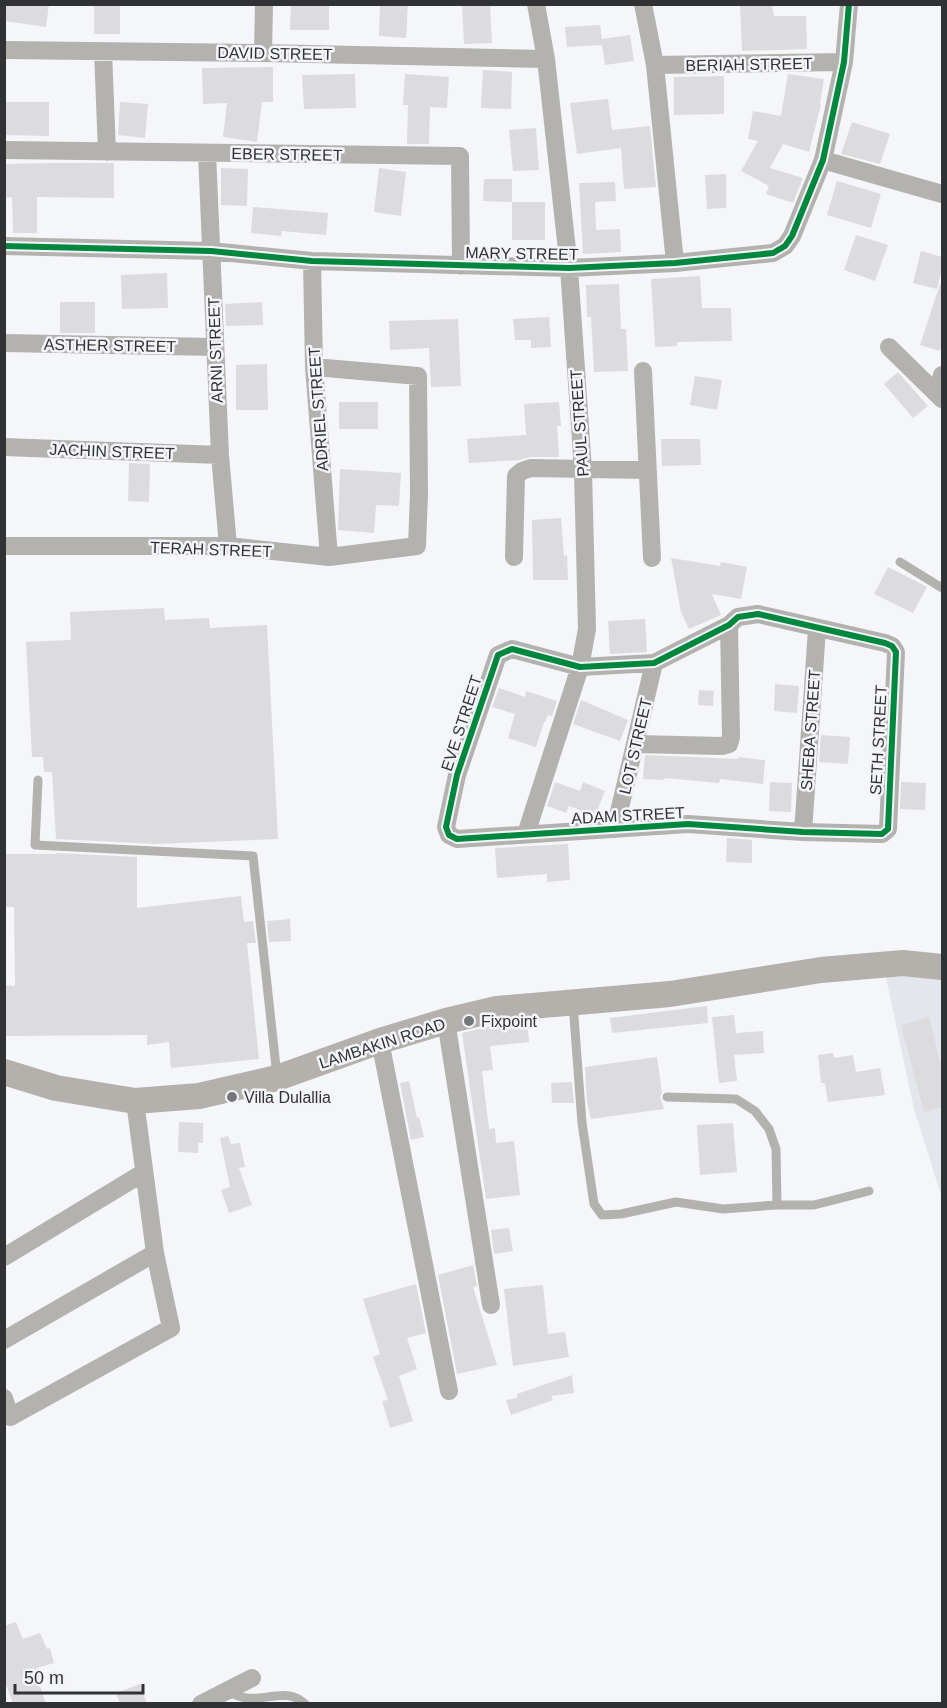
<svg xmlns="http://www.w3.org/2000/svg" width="947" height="1708" font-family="Arial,sans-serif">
<rect width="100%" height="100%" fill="#f5f6fa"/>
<path fill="#e4e6ee" d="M885 973 942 977V1198L914 1109Z"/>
<path fill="#dcdcdf" d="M4 4H49L46 27 4 21Z
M94 4H120V34H94Z
M291 4H329V30H290Z
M380 4H408L406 38 379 36Z
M462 4H490L492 43 464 44Z
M740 4H772L774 16H806L807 49 742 51Z
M600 25 602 39 630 35 634 61 605 65 602 45 567 47 565 27Z
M273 67V102H262L257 142 223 137 227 103 203 104 202 68Z
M483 70 512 72 511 109 481 108Z
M355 74 356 108 304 109 302 75Z
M405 74 449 77 447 108 430 107 429 144H407L408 105H403Z
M788 74 824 79 820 104 821 105 809 152 783 144 770 168 803 178 793 203 766 194 769 186 741 171 758 141 748 139 753 111 781 116Z
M724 76V114L674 115V77Z
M608 99 612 130 650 126 656 187 624 189 621 148 577 154 570 103Z
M4 102H49V136L4 135Z
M120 102 148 104 145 138 118 135Z
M852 122 890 134 880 164 841 154Z
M536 128 539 170 513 171 509 130Z
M51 163H114V198L37 197V233H13L12 197 5 198 4 164Z
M221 168 248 169 247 206 221 205Z
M379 168 406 172 401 216 374 212Z
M726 174V208L707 209 705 175Z
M484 179H512V202L483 201Z
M837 181 881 194 871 228 827 215Z
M615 182 616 201 595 202 596 230 620 229 621 252 583 254 579 183Z
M512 202H545V240H512Z
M253 207 328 213 326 235 282 231 281 236 251 233Z
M856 235 888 245 875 281 844 270Z
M921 251 942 257V269L937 289 913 283Z
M167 273 168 308 122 309 121 275Z
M700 276 702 308H731L732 341 677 342V346L655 347 651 279Z
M619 284 621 329H626L628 371 594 372 591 317H587L586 285Z
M940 284 942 285V343L940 351 920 345Z
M60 302H95V333H60Z
M262 302 263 325 226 326 225 304Z
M549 317 551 347 531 348V340H515L513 319Z
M458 319 461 386 431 387 429 348 390 350 389 321Z
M267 364 268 410H236V365Z
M898 372 928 406 913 418 884 384Z
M695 376 722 380 717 410 690 405Z
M339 402H378V429H339Z
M559 402 561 426H557L559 457H531L519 460 469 463 467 439 526 435 524 404Z
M661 439H700L701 465 662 466Z
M129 463 150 464 149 502 128 501Z
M340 469 401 473 399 506 376 505 374 533 338 530Z
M561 518 564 556 567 555 568 580H533L532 520Z
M671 558 720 566 721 562 747 567 741 599 712 594 721 615 689 629 681 612Z
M888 567 927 587 913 613 874 594Z
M164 608 165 620 209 618 210 628 267 625 278 839 156 844 56 839 52 772H44L43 757H32L26 642 71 640 70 612Z
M645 619 647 652 610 654 608 621Z
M775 684 799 686 797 713 774 711Z
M499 688 525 697 526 691 557 701 552 716 548 715 545 722H544L536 747 508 738 515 714 492 707Z
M699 690 714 691 713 706 698 705Z
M581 700 628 720 620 741 573 724Z
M821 735 850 737 848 764 819 762Z
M645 755 738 759V757L765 760 763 784 720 779 719 783 665 778 664 780 643 779Z
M555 782 580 791 583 782 605 791 595 816 569 806 566 813 547 806Z
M770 782 792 783 791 812 769 811Z
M901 782 926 783 925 810 900 809Z
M727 838 752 840V863L726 862Z
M568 844 570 880 547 882V874L497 878 495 848Z
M56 853 137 857V908L241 896 244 922 253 921 256 943H247L259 1059 171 1068 169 1042 147 1045V1035L4 1036V985L15 986 14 907H4V854H56Z
M290 919 291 941 269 942 267 921Z
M707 1006 708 1023 612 1033 610 1018Z
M734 1015 736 1033 763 1031 764 1053 734 1055 737 1081 719 1083 712 1017Z
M929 1017 942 1070V1107L924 1112 901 1025Z
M527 1021 529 1042 490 1046 493 1070 482 1071 489 1129 495 1128 496 1143 514 1141 520 1195 486 1199 462 1033 499 1024Z
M833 1053 834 1058 853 1055 856 1072 880 1068 885 1095 828 1102 825 1083H821L818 1055Z
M657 1057 662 1093 660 1097 664 1109 591 1119 587 1102 585 1067Z
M409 1081 417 1118 419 1117 424 1137 411 1140 400 1083Z
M572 1082 574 1103H552L551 1083Z
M179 1122 203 1123V1143H198V1153L178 1152Z
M733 1123 737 1172 700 1175 697 1125Z
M228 1136 231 1144 240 1143 245 1167 239 1168 252 1205 229 1213 221 1190 230 1187 220 1138Z
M509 1228 513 1251 494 1254 491 1230Z
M473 1265 477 1286 473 1287 497 1365 457 1374 438 1275Z
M416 1284 426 1333 407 1338 417 1369 399 1376 413 1421 390 1428 382 1401 388 1400 373 1357 380 1354 363 1299Z
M543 1285 548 1334 565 1332 569 1357 513 1366 504 1289Z
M572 1375 574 1393 551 1396 553 1400 511 1415 506 1400 517 1398V1394Z
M16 1622 23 1639 40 1633 47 1649 50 1648 54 1663 37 1668 43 1685 40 1686 46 1704H13L4 1679V1626Z
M140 1684 147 1704H120L116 1693Z"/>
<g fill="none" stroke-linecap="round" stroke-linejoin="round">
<path stroke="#b4b2ae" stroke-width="9" d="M900 562 942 588
M38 780 35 845 253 856 277 1076
M573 1004 582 1123 594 1204 602 1215 621 1214 676 1202 723 1209 777 1205H814L869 1191
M667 1097 736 1099 755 1111 769 1129 776 1149 777 1205
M227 1692C233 1694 240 1697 246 1698 266 1701 288 1687 305 1704"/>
<path stroke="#b4b2ae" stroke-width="18" d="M643 4 655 65 675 263
M4 50 263 53 546 59
M103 51 107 152
M263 53 264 4
M655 65 844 62
M4 150 460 156 461 266
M207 153 220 455 228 546
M823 160 942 194
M4 246 211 251 312 261 569 268 675 263 773 253 785 246 792 236 823 160 844 62 849 4
M312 261 314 367 329 557
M4 343 215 347
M889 347 942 399
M643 371 652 558
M937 394 942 375
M4 447 220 455
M4 546H228L329 557 417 546 419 494 418 376 314 367
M514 557 516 476 522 471 531 468 647 470
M758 614 885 643 892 646 896 652 888 829 882 834 803 832 688 824 457 839 449 835 446 827 457 775 498 655 512 649 580 667 654 663 729 625 738 617Z
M636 744 722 746 729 744 731 737 729 625
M615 829 654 663
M803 832 817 629
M526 834 580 667 587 629 583 470 569 268 546 59 536 4
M446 1021 491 1305
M380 1041 449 1391
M4 1257 143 1173
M4 1340 155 1253
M4 1398 10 1417 171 1328 155 1253 135 1101
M201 1704 252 1678"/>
<path stroke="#b4b1ad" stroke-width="26" d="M4 1072 56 1088 135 1101 199 1096 277 1078 380 1041 446 1021 497 1009 670 994 821 970 903 963 942 967"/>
<g stroke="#f4f5fb" stroke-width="10">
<path id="cycleway" d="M4 246 211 251 312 261 569 268 675 263 773 253 785 246 792 236 823 160 844 62 849 4
M758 614 885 643 892 646 896 652 888 829 882 834 803 832 688 824 457 839 449 835 446 827 457 775 498 655 512 649 580 667 654 663 729 625 738 617Z"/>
</g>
<use href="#cycleway" stroke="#00873e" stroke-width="6"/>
</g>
<g fill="#767779" stroke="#f4f5fb" stroke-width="2">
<circle cx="469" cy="1021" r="6"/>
<circle cx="232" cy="1097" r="6"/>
</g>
<g text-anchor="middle" stroke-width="5" stroke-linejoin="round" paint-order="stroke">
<g font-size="16" fill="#313234" stroke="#f4f5fb">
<text transform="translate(275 53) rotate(1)" y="6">DAVID STREET</text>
<text transform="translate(749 64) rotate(-1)" y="6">BERIAH STREET</text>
<text transform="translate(287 154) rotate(1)" y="6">EBER STREET</text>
<text transform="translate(522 253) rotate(1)" y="6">MARY STREET</text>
<text transform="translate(110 345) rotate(1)" y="6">ASTHER STREET</text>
<text transform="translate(215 350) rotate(-92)" y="6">ARNI STREET</text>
<text transform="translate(318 409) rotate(-94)" y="6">ADRIEL STREET</text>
<text transform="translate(579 423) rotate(-94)" y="6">PAUL STREET</text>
<text transform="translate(112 451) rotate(2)" y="6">JACHIN STREET</text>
<text transform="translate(211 549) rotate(2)" y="6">TERAH STREET</text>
<text transform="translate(461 723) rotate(-72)" y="6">EVE STREET</text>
<text transform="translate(810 730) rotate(-86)" y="6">SHEBA STREET</text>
<text transform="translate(878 740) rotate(-87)" y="6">SETH STREET</text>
<text transform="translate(635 746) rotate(-77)" y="6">LOT STREET</text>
<text transform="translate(628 815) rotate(-3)" y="6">ADAM STREET</text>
<text transform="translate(382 1043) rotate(-18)" y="6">LAMBAKIN ROAD</text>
</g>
<g font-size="16" fill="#313234" stroke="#f4f5fb" text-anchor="start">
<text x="481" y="1027">Fixpoint</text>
<text x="244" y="1103">Villa Dulallia</text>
</g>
</g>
<rect width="947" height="1708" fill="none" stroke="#313234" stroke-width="12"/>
<path d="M15 1684v9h128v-9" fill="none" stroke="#313234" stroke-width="3"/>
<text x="24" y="1684" font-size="18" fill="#313234" stroke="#f4f5fb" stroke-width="4.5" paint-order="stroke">50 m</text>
</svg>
